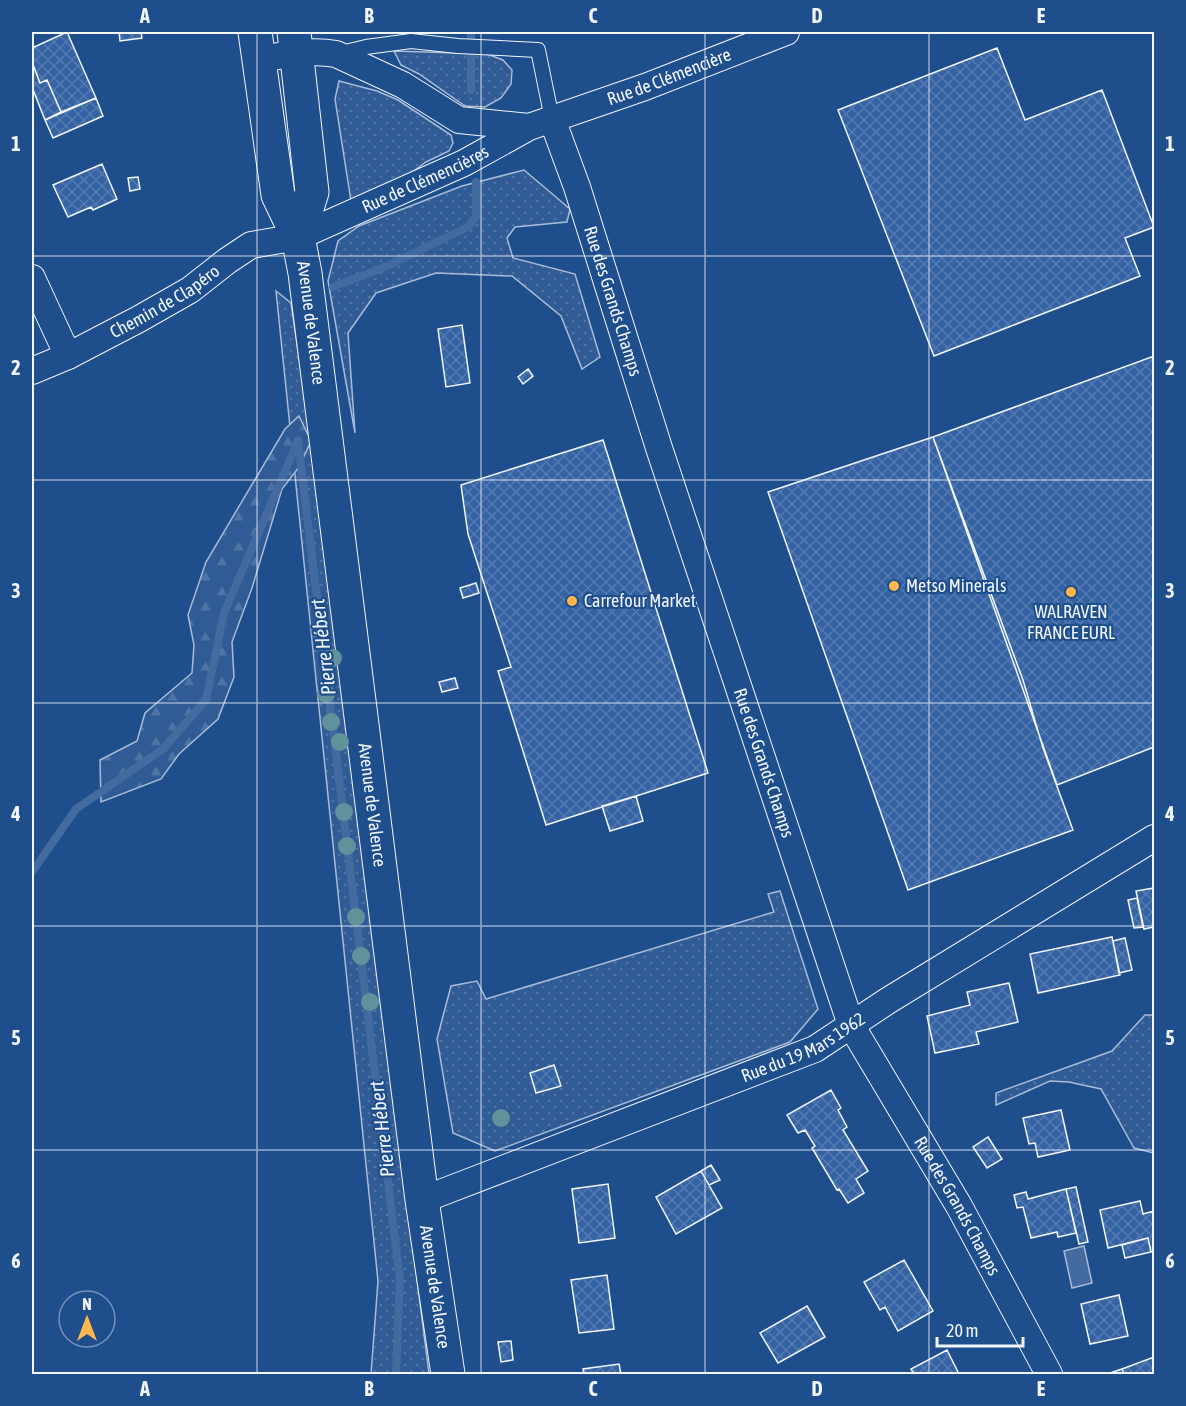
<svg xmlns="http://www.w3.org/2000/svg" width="1186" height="1406" font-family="'Asap Condensed',sans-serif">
<defs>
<pattern id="grass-dots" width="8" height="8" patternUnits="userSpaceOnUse" patternTransform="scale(1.5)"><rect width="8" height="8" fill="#305b95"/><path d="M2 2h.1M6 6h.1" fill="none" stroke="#4e73a5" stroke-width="1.8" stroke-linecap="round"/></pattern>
<pattern id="forest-firs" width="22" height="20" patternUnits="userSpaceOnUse" patternTransform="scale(1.5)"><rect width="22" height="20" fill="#305b95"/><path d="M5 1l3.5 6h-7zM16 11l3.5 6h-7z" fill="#4e73a5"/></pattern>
<pattern id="building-cross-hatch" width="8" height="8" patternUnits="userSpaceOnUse" patternTransform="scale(1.5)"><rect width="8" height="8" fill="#3563a3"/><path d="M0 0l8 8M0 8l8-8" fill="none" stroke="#537ab1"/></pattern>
</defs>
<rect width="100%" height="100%" fill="#1f4e8c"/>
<path fill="url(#grass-dots)" stroke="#a8bbd7" stroke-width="1.5" d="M394 51 487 54 503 60 512 70 511 84 501 98 485 107 465 106 419 74 401 65Z
M339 81 377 91 398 100 451 135 453 143 449 151 426 162 391 188 351 201 335 99Z
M524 170 570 209 567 222 515 227 507 238 513 258 575 274 600 357 582 369 561 316 512 276 436 273 376 293 348 333 355 433 328 281 338 241 359 226 462 186Z
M276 291 291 303 311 441 429 1374H371L378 1281Z
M780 891 818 1009 790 1042 495 1151 453 1133 437 1039 451 986 477 981 486 999 774 912 768 894Z
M1145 1015H1154V1153L1134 1148 1101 1089 1069 1082 1050 1081 996 1105V1093L1112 1051Z"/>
<path fill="url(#forest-firs)" stroke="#a8bbd7" stroke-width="1.5" d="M299 416 311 441 299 467 282 489 252 588 232 642 234 677 218 719 179 754 161 779 101 802 100 760 137 741 145 713 192 673 194 645 188 615 206 562 285 429Z"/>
<path fill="#446ba0" stroke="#a8bbd7" stroke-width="1.5" d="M1084 1246 1092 1283 1072 1288 1064 1251Z"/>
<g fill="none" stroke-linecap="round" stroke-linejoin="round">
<path stroke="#446ba0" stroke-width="8" d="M471 32V90
M333 287 385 267 468 227 476 217V182
M298 441 400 1280 396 1374
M32 872 76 809 163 749 206 700 224 613 298 441"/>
</g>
<path fill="url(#building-cross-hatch)" stroke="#f2f6ff" stroke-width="1.5" d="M67 32 96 98 61 112 47 80 40 83 32 62V48Z
M119 32H141L142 38 120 41Z
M997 48 1025 120 1102 90 1154 227 1125 238 1140 276 934 356 838 110Z
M32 62 40 83 47 80 61 112 45 120 32 87Z
M96 98 103 116 53 138 45 120Z
M102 164 117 199 93 210 91 207 68 217 53 185Z
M138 177 140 189 130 191 128 178Z
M462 325 470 383 446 387 438 329Z
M1154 356V747L1057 785 933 437Z
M528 369 533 376 523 384 518 377Z
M933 437 1023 680 1043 748 1073 830 908 890 768 492Z
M603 440 708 773 546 825 498 671 511 667 468 534 461 485Z
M476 583 479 593 463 598 460 588Z
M455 678 458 688 442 692 439 682Z
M636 796 643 821 610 831 602 806Z
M1154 888V927L1144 929 1136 891Z
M1137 898 1143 927 1134 928 1128 900Z
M1112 937 1120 975 1038 993 1030 954Z
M1125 938 1132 970 1119 973 1113 941Z
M1009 983 1018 1022 976 1032 979 1044 935 1053 927 1016 970 1005 967 992Z
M554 1065 561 1086 536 1093 530 1073Z
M831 1090 841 1108 838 1110 847 1127 843 1130 868 1171 856 1179 864 1193 848 1203 839 1189 837 1190 812 1148 815 1146 805 1130 798 1133 787 1115Z
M1061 1110 1070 1150 1038 1157 1035 1143 1029 1144 1023 1118Z
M988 1137 1002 1159 987 1168 973 1147Z
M711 1165 720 1180 709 1185 701 1171Z
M701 1171 722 1208 676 1234 656 1197Z
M608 1184 615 1238 579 1243 572 1189Z
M1076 1187 1088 1242 1079 1244 1066 1189Z
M1066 1189 1076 1233 1058 1237 1057 1232 1031 1238 1023 1207 1017 1208 1014 1195 1026 1192 1028 1199Z
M1140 1201 1143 1214 1154 1211V1251L1151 1252 1148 1238 1108 1248 1100 1210Z
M1148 1238 1151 1252 1125 1258 1122 1245Z
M904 1260 933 1311 898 1331 885 1307 880 1310 864 1282Z
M607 1275 614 1329 579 1333 571 1280Z
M1119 1295 1128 1336 1090 1344 1081 1304Z
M807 1306 825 1337 778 1363 760 1333Z
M511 1341 513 1360 501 1362 498 1342Z
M947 1350 959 1374H914L911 1369Z
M1154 1357V1374H1124L1122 1369Z
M619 1364 621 1374H584L583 1369Z
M1122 1369 1124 1374H1107Z"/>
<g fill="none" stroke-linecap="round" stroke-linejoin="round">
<g stroke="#f2f6ff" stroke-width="16">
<path id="lane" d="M341 53 366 47 411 41 458 46 538 50 552 119"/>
</g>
<g stroke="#f2f6ff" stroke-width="28">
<g id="street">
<path d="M258 60C284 55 310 49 336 54L403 85 459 120 529 127"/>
<path id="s1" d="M552 119 577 187 659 448 851 1025 959 1206 1049 1374"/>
<path d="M32 278 68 356"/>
<path id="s2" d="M32 371 68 356 139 319 190 290 227 261 251 245 298 237 464 163 529 127 645 87 786 32"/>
<path id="s3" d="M422 1200 815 1049 889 1000 1154 838"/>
</g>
</g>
<g stroke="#f2f6ff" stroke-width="35">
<g id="secondary">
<path id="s4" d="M255 32 278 195 298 237 305 273 422 1200 448 1374"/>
<path d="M294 32 312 192 298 237"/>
</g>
</g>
<use href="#lane" stroke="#1f4e8c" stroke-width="14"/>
<use href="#street" stroke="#1f4e8c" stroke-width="26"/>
<use href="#secondary" stroke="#1f4e8c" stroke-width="33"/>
</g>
<g fill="#61919a">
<circle cx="321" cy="632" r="9"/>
<circle cx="333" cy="658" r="9"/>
<circle cx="326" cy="694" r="9"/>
<circle cx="331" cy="722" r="9"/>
<circle cx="340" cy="742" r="9"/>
<circle cx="344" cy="812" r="9"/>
<circle cx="347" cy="846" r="9"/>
<circle cx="356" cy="917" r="9"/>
<circle cx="361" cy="956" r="9"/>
<circle cx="370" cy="1002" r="9"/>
<circle cx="501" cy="1118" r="9"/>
</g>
<path fill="none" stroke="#f2f6ff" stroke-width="1.5" stroke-opacity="0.55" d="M257 32V1374M481 32V1374M705 32V1374M929 32V1374M32 256H1154M32 480H1154M32 703H1154M32 926H1154M32 1150H1154"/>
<g fill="#ffb74d" stroke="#1f4e8c" stroke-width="2">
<circle cx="894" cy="586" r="6"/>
<circle cx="1071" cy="592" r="6"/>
<circle cx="572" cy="601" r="6"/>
</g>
<g text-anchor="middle" stroke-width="4.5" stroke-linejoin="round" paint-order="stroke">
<g font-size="18" fill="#f2f6ff" stroke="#1f4e8c">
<text dy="6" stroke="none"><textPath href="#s2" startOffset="706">Rue de Clémencière</textPath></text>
<text dy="6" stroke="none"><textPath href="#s2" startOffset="441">Rue de Clémencières</textPath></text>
<text dy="6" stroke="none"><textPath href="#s2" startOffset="150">Chemin de Clapéro</textPath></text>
<text dy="6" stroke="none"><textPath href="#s1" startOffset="192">Rue des Grands Champs</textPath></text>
<text dy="6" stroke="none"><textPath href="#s4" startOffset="298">Avenue de Valence</textPath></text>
<text dy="6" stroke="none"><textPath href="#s1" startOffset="678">Rue des Grands Champs</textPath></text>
<text dy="6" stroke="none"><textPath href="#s4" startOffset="784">Avenue de Valence</textPath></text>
<text dy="6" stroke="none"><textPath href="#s3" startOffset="411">Rue du 19 Mars 1962</textPath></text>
<text dy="6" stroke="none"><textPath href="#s1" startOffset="1164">Rue des Grands Champs</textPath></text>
<text dy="6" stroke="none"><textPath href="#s4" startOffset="1270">Avenue de Valence</textPath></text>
</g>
<g font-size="18" fill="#f2f6ff" stroke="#1f4e8c" text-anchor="start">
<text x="906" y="592">Metso Minerals</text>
<text x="584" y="607">Carrefour Market</text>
<text x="1071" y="618" text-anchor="middle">WALRAVEN<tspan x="1071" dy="21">FRANCE EURL</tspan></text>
</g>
<g font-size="20" font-style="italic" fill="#f2f6ff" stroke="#1f4e8c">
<text transform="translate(323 647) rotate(-97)" y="7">Pierre Hébert</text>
<text transform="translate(382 1129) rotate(-97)" y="7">Pierre Hébert</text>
</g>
</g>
<rect width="1186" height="1406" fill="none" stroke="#1f4e8c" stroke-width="66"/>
<g transform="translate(87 1319)"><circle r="28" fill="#1f4e8c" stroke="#7391ba" stroke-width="1.5"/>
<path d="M0-4.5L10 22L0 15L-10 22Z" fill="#ffb74d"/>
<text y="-9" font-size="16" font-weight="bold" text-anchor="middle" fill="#f2f6ff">N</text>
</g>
<path d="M937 1337v9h86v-9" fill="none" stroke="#f2f6ff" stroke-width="3"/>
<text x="946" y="1337" font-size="18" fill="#f2f6ff" stroke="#1f4e8c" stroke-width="4.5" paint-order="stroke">20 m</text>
<rect x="33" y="33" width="1120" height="1340" fill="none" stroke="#f2f6ff" stroke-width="2"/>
<g font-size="20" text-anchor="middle" font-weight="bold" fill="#f2f6ff">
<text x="145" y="23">A</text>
<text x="369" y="23">B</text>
<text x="593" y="23">C</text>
<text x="817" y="23">D</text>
<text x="1041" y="23">E</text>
<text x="16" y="151">1</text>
<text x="1170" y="151">1</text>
<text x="16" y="375">2</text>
<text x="1170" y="375">2</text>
<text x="16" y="598">3</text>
<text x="1170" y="598">3</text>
<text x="16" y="821">4</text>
<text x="1170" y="821">4</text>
<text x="16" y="1045">5</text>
<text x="1170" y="1045">5</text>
<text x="16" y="1268">6</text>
<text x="1170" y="1268">6</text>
<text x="145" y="1396">A</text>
<text x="369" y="1396">B</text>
<text x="593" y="1396">C</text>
<text x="817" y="1396">D</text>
<text x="1041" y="1396">E</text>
</g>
</svg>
